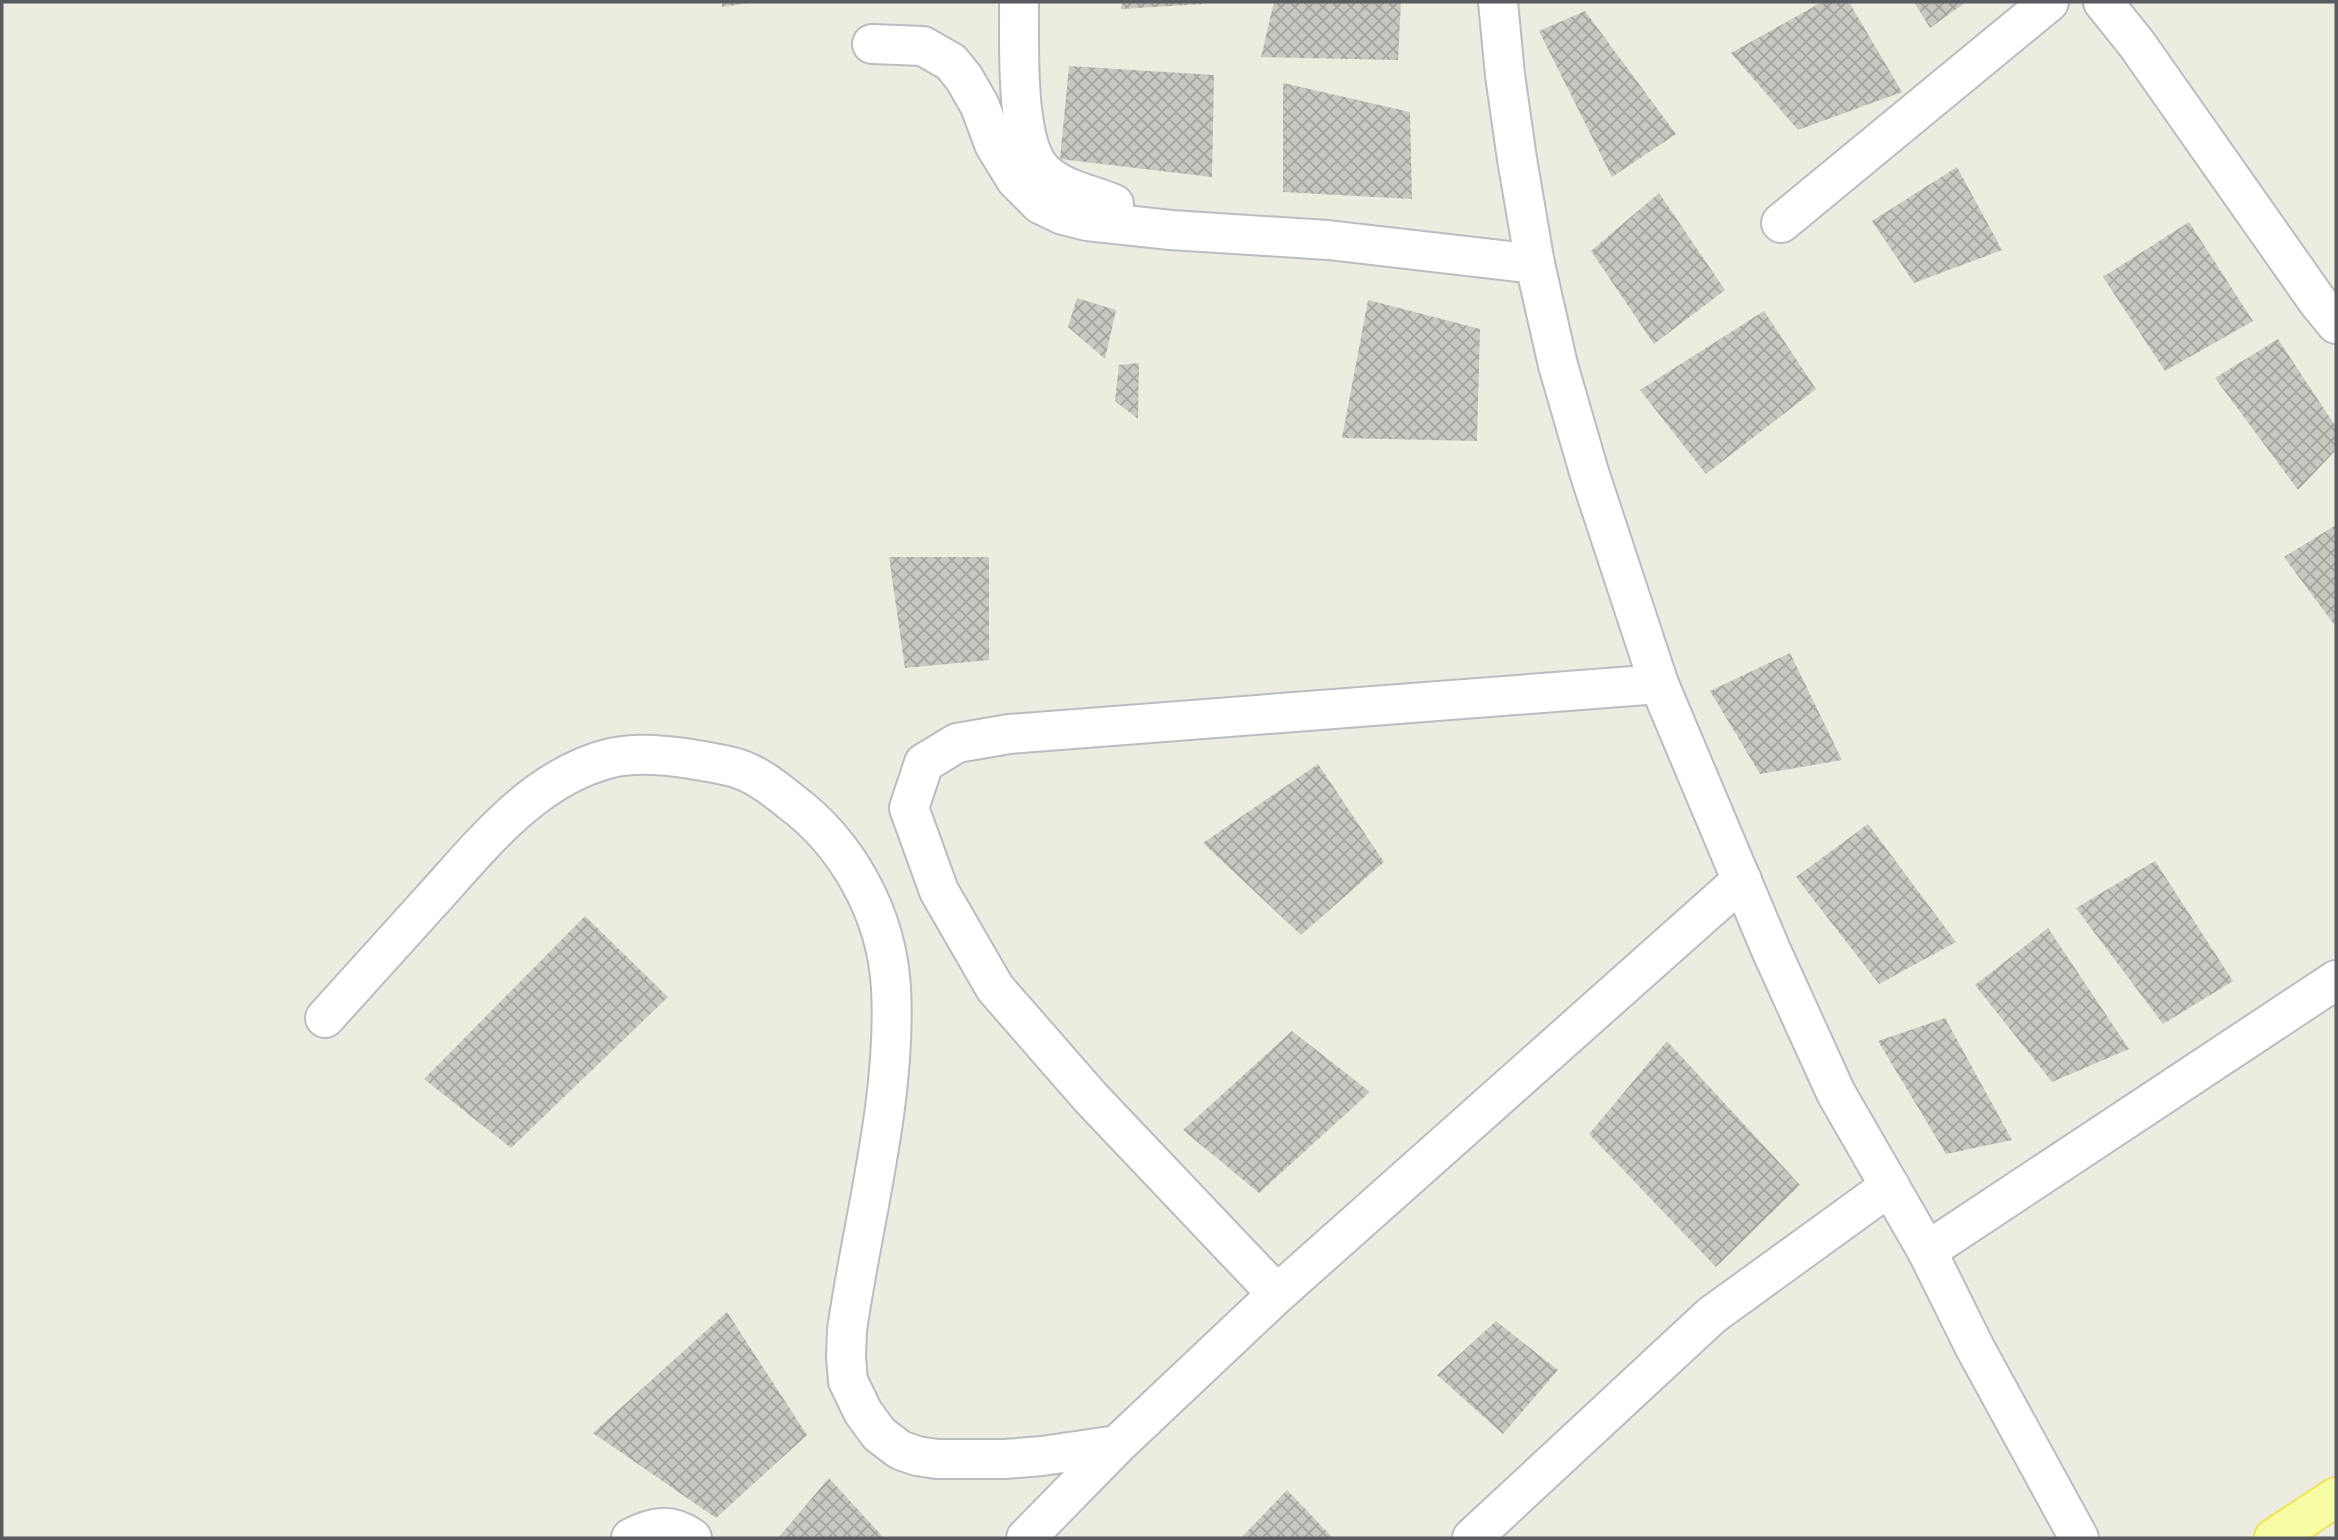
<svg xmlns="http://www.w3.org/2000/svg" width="2338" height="1540" font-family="Raleway,sans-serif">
<defs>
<pattern id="building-cross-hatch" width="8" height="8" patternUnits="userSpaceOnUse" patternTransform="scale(1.75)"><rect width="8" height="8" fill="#c8c8c0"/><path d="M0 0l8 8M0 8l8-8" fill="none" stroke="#a5a59f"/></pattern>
</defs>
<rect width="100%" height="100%" fill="#ecece0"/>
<path fill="url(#building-cross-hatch)" d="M722 2H747L748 3 722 7Z
M1122 2H1202V4L1121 9Z
M1274 2H1401L1398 60 1261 57Z
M1822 2H1849L1902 92 1798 130 1731 53Z
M1914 2H1966L1930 28Z
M1585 11 1676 134 1612 177 1539 31Z
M1069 66 1214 75 1212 177 1060 159Z
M1283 83 1410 112 1412 199 1283 192Z
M1957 167 2002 250 1914 283 1872 221Z
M1659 193 1725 290 1654 344 1591 251Z
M2189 222 2253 321 2165 371 2103 277Z
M1077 298 1116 310 1105 359 1068 327Z
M1368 300 1480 329 1477 441 1342 438Z
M1764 311 1816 389 1706 474 1640 390Z
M2278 339 2336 427V450L2298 490 2215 378Z
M1139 363 1138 419 1115 401 1119 365Z
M2336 525V627L2284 557Z
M889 557H989V660L905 668Z
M1790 653 1842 760 1760 774 1710 691Z
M1318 764 1384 862 1301 935 1203 843Z
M1868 824 1956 942 1879 984 1796 877Z
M2155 861 2233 981 2163 1024 2076 908Z
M585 916 668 997 511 1148 424 1079Z
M2048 928 2129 1049 2052 1082 1975 985Z
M1945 1018 2012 1140 1946 1154 1878 1041Z
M1292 1031 1370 1092 1259 1193 1183 1130Z
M1667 1041 1800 1185 1716 1267 1589 1134Z
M727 1312 807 1435 716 1518 593 1433Z
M1496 1321 1558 1370 1503 1434 1437 1375Z
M829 1478 884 1538H778Z
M1287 1490 1333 1538H1241Z"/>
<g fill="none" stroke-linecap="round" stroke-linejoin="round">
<g stroke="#bbbcc2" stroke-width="42">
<path id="street" d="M1019 2C1020 42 1013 147 1046 174 1066 191 1091 194 1114 204
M2103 2 2136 43 2318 302 2336 324
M872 44 923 46 951 62 964 78 980 106 994 144 1016 180 1040 204 1063 215 1087 221 1171 230 1328 240 1535 264
M1781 223 2049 2
M325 1018C360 979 395 941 429 903 481 846 533 777 611 758 636 752 666 755 691 759 707 762 727 764 742 770 760 777 775 789 790 801 848 844 887 915 891 988 897 1099 863 1219 847 1330L846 1357 848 1381 863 1412 879 1434 900 1450 917 1456 937 1459H1005L1042 1456 1117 1445 1277 1294 1742 880
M1927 1251 2336 980
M1277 1294 1091 1098 995 988 939 891 909 808 924 763 957 743 1009 734 1659 684
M631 1538C653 1526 671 1523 692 1538
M1026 1538 1117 1445
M1472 1538 1712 1315 1890 1186"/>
</g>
<g stroke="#bbbcc4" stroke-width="42">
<path id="secondary" d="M1498 2 1505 75 1517 159 1535 264 1558 365 1589 472 1659 684 1771 950 1836 1093 1927 1251 1975 1348 2079 1538"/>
</g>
<g stroke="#ede458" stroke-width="42">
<path id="primary" d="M2274 1538 2336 1497"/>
</g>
<use href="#street" stroke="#fff" stroke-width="38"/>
<use href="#secondary" stroke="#fff" stroke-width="38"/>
<use href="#primary" stroke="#f7fda4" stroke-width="38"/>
</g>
<rect width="2338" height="1540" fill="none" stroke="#595b61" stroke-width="7"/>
</svg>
